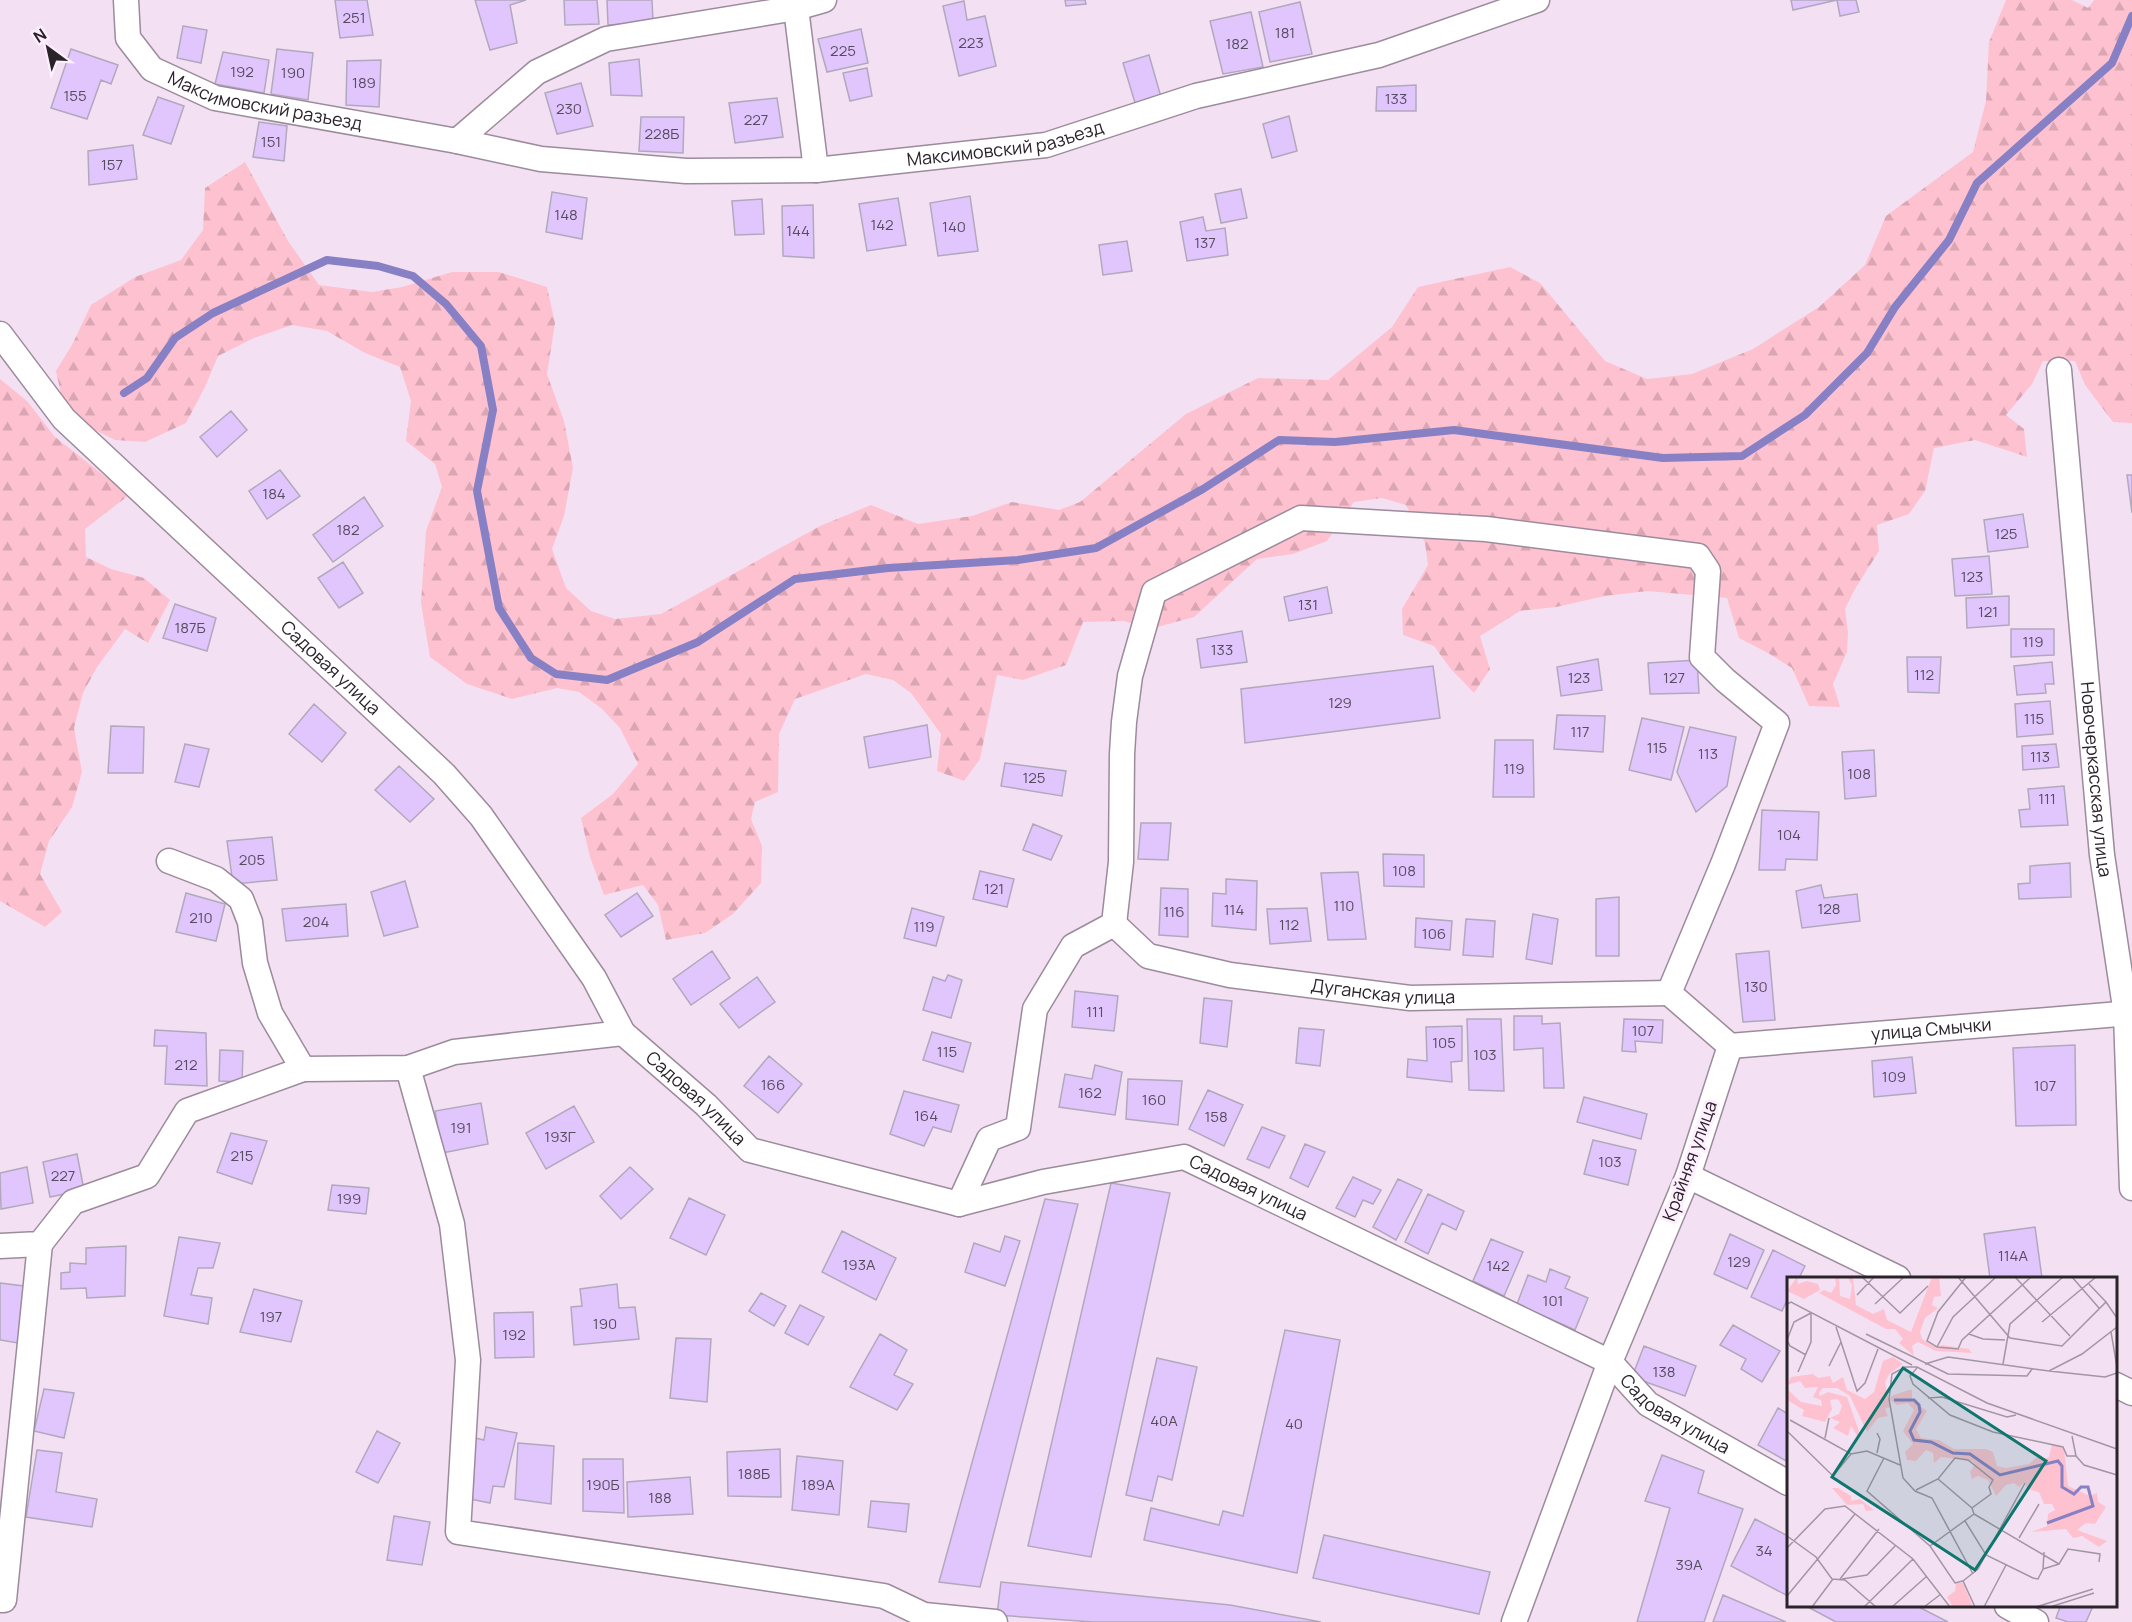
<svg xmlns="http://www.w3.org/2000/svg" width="2132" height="1622" font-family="Manrope,sans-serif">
<defs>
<pattern id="forest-firs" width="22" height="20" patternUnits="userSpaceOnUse" patternTransform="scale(1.5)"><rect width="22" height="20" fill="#fec1d0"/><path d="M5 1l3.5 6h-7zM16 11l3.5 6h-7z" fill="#daa6b3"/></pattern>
</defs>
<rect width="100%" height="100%" fill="#f3e1f3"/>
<path fill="url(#forest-firs)" d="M2006 0H2072L2088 8 2094 0H2132V423L2113 422 2085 385 2075 361H2043L2032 384 2006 415 2024 429 2027 457 1975 440 1934 448 1925 491 1909 514 1877 525 1879 551 1855 589 1845 609 1848 632 1847 652 1833 684 1840 707 1809 706 1792 668 1768 653 1739 638 1727 598 1647 591 1605 596 1556 607 1520 611 1480 636 1490 669 1474 693 1450 668 1434 646 1403 635 1402 609 1428 565 1425 543 1406 505 1382 498 1354 502 1327 541 1293 554 1257 559 1194 617 1150 629 1124 621 1083 622 1066 665 1023 680 997 675 980 759 964 781 937 771 941 734 911 693 893 680 866 674 795 699 779 734 778 792 755 802 751 819 762 846 761 883 733 914 705 933 666 940 658 905 643 885 604 895 590 857 581 818 613 794 638 764 620 728 601 708 579 692 557 688 512 699 467 684 430 657 421 603 426 531 442 487 435 464 406 441 411 401 400 367 365 353 327 331 292 325 254 338 218 356 205 387 186 423 145 442 115 440 85 425 61 394 56 371 73 343 91 305 135 277 181 260 203 230 205 188 245 162 288 241 319 285 372 292 402 287 452 272H499L547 287 555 323 547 374 564 421 573 468 564 516 552 549 566 588 591 611 615 619 661 614 820 526 871 505 918 524 972 516 1012 502 1059 510 1080 502 1186 414 1258 378 1328 380 1392 327 1418 287 1510 267 1540 283 1605 361 1647 379 1692 374 1753 349 1819 307 1865 265 1886 216 1973 152 1986 101 1989 42Z
M0 379 27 401 55 437 129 495 85 529 86 557 111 569 144 578 170 600 148 643 125 629 97 667 83 693 74 728 82 772 72 807 49 841 40 874 62 912 45 927 0 901Z"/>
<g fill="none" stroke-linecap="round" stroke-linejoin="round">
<path stroke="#8880c4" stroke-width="8" d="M124 393 147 378 175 338 213 313 327 260 378 266 413 276 446 304 481 346 493 410 477 491 499 608 531 658 556 674 607 680 698 642 795 579 888 568 1018 560 1096 548 1203 489 1279 440 1335 442 1454 430 1663 458 1742 456 1805 415 1867 353 1895 307 1949 240 1977 183 2112 63 2132 16"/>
</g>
<path fill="#e1c6fe" stroke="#b2a8bd" stroke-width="1.5" d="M335 0H367L373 35 340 38Z
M475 0H526L510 5 517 43 490 50Z
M564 0H597L599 24 565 25Z
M607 0H652L653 22 608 25Z
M1065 0H1085L1086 4 1066 6Z
M1791 0H1856L1859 12 1840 16 1837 0 1793 10Z
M964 1 967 20 985 16 996 66 959 76 943 6Z
M1300 2 1312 54 1270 62 1259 12Z
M1251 12 1263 67 1223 74 1210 21Z
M183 26 207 30 201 63 177 58Z
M861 29 868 63 827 72 818 39Z
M71 49 118 65 111 84 101 80 87 119 51 108Z
M277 49 313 53 308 100 271 94Z
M223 52 269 60 264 93 215 84Z
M1149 55 1161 97 1136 106 1123 63Z
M639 59 642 96 611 95 609 63Z
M381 60 379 107 346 105 347 61Z
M867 68 872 96 850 101 843 73Z
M581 83 593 126 557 134 545 93Z
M1416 85V111H1376L1377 87Z
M158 97 184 106 171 144 143 135Z
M777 98 783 137 735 143 729 103Z
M1289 116 1297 151 1272 158 1263 124Z
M641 117H684L683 153 639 151Z
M259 122 287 126 284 161 253 157Z
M133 145 137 179 89 185 88 151Z
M1241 189 1247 218 1221 223 1215 194Z
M552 192 587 198 582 239 546 232Z
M970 196 978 251 938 256 930 203Z
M898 198 906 245 867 251 859 204Z
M762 199 764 234 735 235 732 201Z
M813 205 814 258 783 256 782 206Z
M1203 217 1206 231 1225 228 1228 255 1187 261 1180 222Z
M1127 241 1132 271 1103 275 1099 245Z
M231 411 247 430 217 457 200 437Z
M280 470 300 496 267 519 249 491Z
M2127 475H2132V513Z
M364 497 383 526 333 562 313 535Z
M2023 514 2028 547 1988 552 1984 520Z
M1989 556 1992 594 1955 596 1952 559Z
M343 562 363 593 339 608 318 578Z
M1327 587 1332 613 1289 621 1284 597Z
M2009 596V625L1967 628 1966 598Z
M175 604 216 618 207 651 163 638Z
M2011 629H2054V655L2011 657Z
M1242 631 1247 662 1201 668 1197 639Z
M1907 657H1941L1939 693 1908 692Z
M1598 659 1602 690 1561 696 1557 667Z
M1697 660 1699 693 1650 694 1648 663Z
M2052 662 2054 684H2045L2046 693 2017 695 2014 666Z
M1433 666 1440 718 1245 743 1241 689Z
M2050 701 2053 734 2017 737 2015 704Z
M314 704 346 733 322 762 289 734Z
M1557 715 1605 716 1603 752 1554 749Z
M1642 718 1684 727 1671 780 1629 770Z
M927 725 931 757 869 768 864 737Z
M111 726 144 727 143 773H108Z
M1690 727 1736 737 1727 786 1696 812 1677 772Z
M1495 740H1533L1534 797H1493Z
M185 744 209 749 199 787 175 782Z
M2056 744 2059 767 2023 770 2022 746Z
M1874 750 1876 796 1845 799 1842 752Z
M1005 763 1066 771 1062 796 1001 786Z
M399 766 434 799 410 822 375 790Z
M2064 786 2068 825 2021 827 2019 810 2030 809 2028 789Z
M1762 810 1819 812 1817 860 1786 859 1785 870H1759Z
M1141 823H1171L1168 860 1138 859Z
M1033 824 1062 836 1051 860 1023 850Z
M272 837 277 880 233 884 227 841Z
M1383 854 1424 855V887L1384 886Z
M2070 863 2071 897 2019 899 2018 884 2030 883V866Z
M980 871 1014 879 1007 907 973 899Z
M1358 872 1366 939 1328 940 1321 873Z
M1226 879 1257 881 1256 930 1212 926 1213 893 1226 894Z
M405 881 418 927 384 936 371 892Z
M1821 885 1824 898 1857 894 1860 921 1802 928 1796 891Z
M1161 888 1188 889V937L1159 935Z
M186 893 225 904 216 941 176 932Z
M637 893 653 916 621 937 605 915Z
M1619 897V956H1596V899Z
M346 904 348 936 286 941 282 909Z
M912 908 944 917 936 946 904 938Z
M1307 908 1311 941 1270 944 1267 909Z
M1533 914 1558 919 1552 964 1526 959Z
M1416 918 1452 921 1450 950 1415 947Z
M1466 919 1495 921 1493 957 1463 955Z
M712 951 730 978 691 1005 673 979Z
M1769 951 1775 1020 1743 1022 1736 954Z
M948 975 962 980 951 1018 923 1010 933 977 945 981Z
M757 977 775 1002 739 1028 720 1004Z
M1075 991 1118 996 1114 1031 1072 1027Z
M1204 998 1232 1001 1227 1047 1200 1043Z
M1514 1016H1542V1024L1560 1023 1564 1088H1544L1543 1048 1514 1050Z
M1467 1019H1501L1504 1091 1469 1090Z
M1624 1019 1663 1020 1662 1043 1635 1041 1636 1052 1622 1051Z
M1462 1026V1061L1451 1062 1452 1082 1407 1077 1408 1059 1427 1061 1426 1027Z
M1299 1028 1324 1030 1320 1066 1296 1063Z
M155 1030 206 1033 207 1086 165 1084 167 1046H154Z
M932 1032 971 1043 963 1072 923 1060Z
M2075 1045 2076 1125 2016 1126 2013 1048Z
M220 1050 243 1051 242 1082 219 1081Z
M769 1056 802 1084 778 1113 744 1086Z
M1912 1057 1916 1093 1874 1097 1872 1061Z
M1095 1065 1122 1072 1115 1115 1059 1107 1065 1074 1092 1079Z
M1128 1079 1182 1081 1178 1125 1126 1119Z
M1208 1090 1243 1105 1224 1146 1189 1129Z
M904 1091 959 1105 951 1132 933 1127 924 1146 890 1134Z
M1584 1097 1647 1114 1641 1139 1577 1122Z
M481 1103 488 1144 442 1153 435 1111Z
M574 1106 594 1142 546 1169 526 1133Z
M1262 1127 1285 1136 1269 1168 1247 1159Z
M231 1133 267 1141 252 1184 217 1172Z
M1593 1140 1636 1150 1628 1185 1584 1174Z
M1305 1144 1325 1152 1308 1187 1290 1178Z
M77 1154 84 1190 50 1197 43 1162Z
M27 1167 33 1203 1 1209 0 1173Z
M630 1167 653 1189 621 1219 600 1196Z
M1353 1177 1381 1190 1373 1204 1363 1200 1355 1217 1336 1208Z
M1398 1179 1422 1190 1396 1240 1373 1227Z
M1111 1183 1170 1193 1091 1557 1028 1546Z
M332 1185 369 1188 366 1214 328 1210Z
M1428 1194 1464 1211 1456 1230 1442 1223 1428 1254 1405 1242Z
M689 1198 725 1215 706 1255 670 1238Z
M1045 1199 1078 1204 980 1587 939 1582Z
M2035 1227 2042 1278H1990L1984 1234Z
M842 1231 896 1258 876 1300 822 1272Z
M1730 1234 1764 1250 1747 1289 1714 1274Z
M1005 1236 1020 1241 1005 1286 965 1272 974 1243 1000 1252Z
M179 1237 220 1243 213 1268H198L191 1295 212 1298 208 1324 164 1316Z
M1491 1239 1523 1252 1504 1296 1473 1281Z
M126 1246 125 1296 87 1298 86 1288 61 1289V1273L70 1272V1263L86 1264V1248Z
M1773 1250 1805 1266 1799 1278H1788V1298L1782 1311 1751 1297Z
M1550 1269 1570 1277 1565 1288 1588 1298 1575 1330 1517 1304 1528 1275 1546 1282Z
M0 1283 24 1286 18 1343 0 1340Z
M617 1284 619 1308 635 1307 639 1339 574 1345 571 1307 582 1306 580 1289Z
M254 1289 302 1301 291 1342 240 1332Z
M761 1293 786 1306 774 1326 749 1311Z
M800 1305 824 1317 808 1345 785 1333Z
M533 1312 534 1357 495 1358 494 1313Z
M1733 1325 1780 1351 1762 1382 1741 1369 1746 1359 1720 1345Z
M1285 1330 1340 1340 1297 1573 1144 1540 1151 1508 1219 1525 1223 1511 1243 1516Z
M880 1334 907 1350 894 1375 913 1384 897 1410 850 1387Z
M676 1338 711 1339 707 1402 670 1398Z
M1644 1346 1696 1366 1685 1396 1632 1377Z
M1157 1358 1197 1367 1172 1480 1158 1476 1152 1501 1126 1495Z
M44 1389 74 1393 64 1438 34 1431Z
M1778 1408 1788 1414V1462L1758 1445Z
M486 1427 517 1433 504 1487 493 1486 490 1503 465 1498 471 1437 484 1440Z
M377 1431 400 1443 378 1483 356 1472Z
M518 1443 554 1446 551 1504 515 1499Z
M780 1449 781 1497 728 1496 727 1452Z
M37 1450 62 1453 56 1492 97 1499 92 1527 26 1517Z
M1662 1455 1704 1471 1698 1493 1743 1509 1704 1622H1637L1670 1508 1645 1501Z
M797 1456 843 1461 839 1515 792 1510Z
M583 1459H623L624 1513 583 1511Z
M690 1477 693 1514 628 1517 627 1482Z
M871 1501 909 1504 906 1532 868 1527Z
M394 1516 430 1522 422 1565 387 1560Z
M1755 1519 1788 1536V1596L1731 1566Z
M1324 1535 1490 1572 1479 1614 1313 1578Z
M1001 1582 1230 1605 1321 1622H1093L997 1615Z
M1723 1595 1786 1622H1713Z
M1806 1606H1917L1948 1622H1836Z
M2058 1606H2093L2086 1622H2068L2056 1618 2060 1607Z"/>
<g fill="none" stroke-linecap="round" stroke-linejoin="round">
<g stroke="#9c8b9c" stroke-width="27">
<g id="minor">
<path id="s1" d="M126 0 128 38 152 69 215 98 457 141 541 159 686 171 816 170 1046 145 1196 96 1379 55 1537 0"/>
<path d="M796 8 816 170"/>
<path d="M457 141 537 72 606 39 796 8 824 0"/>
<path id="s2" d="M0 334 64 419 444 774 481 816 594 978 623 1033 706 1105 750 1150 959 1204 1043 1182 1184 1157 1610 1362 1648 1404 1788 1483"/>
<path id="s3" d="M2059 370 2102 855 2126 1014 2132 1188"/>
<path d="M169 861 216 879 241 899 250 922 255 963 270 1013 303 1069"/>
<path id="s4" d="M1114 924 1148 956 1230 975 1410 998 1669 993"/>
<path id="s5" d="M1730 1046 2132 1013"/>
<path d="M408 1068 452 1224 468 1360 458 1532 884 1596 924 1615 995 1622"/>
<path d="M1688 1176 1898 1278"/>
<path d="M959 1204 989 1139 1018 1128 1035 1009 1073 946 1114 924 1121 862 1122 754 1124 722 1130 676 1154 592 1301 518 1486 529 1698 556 1708 571 1702 657 1725 680 1777 723 1723 864 1669 993 1730 1046 1688 1176 1610 1362 1514 1622"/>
<path d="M0 1246 40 1244 73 1202 147 1176 187 1111 303 1069 408 1068 454 1052 623 1033"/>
<path d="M2116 1385 2132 1393"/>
<path d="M0 1600H4L40 1244"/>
<path d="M2007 1606 2036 1622"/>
</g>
</g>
<use href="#minor" stroke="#fff" stroke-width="24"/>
</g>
<g text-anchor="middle" stroke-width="6" stroke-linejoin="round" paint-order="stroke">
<g font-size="15" fill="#584c5f">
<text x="354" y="23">251</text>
<text x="1285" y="38">181</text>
<text x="971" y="48">223</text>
<text x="1237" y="49">182</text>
<text x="843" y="56">225</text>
<text x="242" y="77">192</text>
<text x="293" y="78">190</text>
<text x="364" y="88">189</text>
<text x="75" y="101">155</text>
<text x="1396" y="104">133</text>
<text x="569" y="114">230</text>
<text x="756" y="125">227</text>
<text x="662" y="139">228Б</text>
<text x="271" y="147">151</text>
<text x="112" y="170">157</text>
<text x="566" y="220">148</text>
<text x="882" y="230">142</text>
<text x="954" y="232">140</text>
<text x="798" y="236">144</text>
<text x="1205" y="248">137</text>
<text x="274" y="499">184</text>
<text x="348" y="535">182</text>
<text x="2006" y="539">125</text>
<text x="1972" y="582">123</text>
<text x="1308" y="610">131</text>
<text x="1988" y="617">121</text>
<text x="190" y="633">187Б</text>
<text x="2033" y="647">119</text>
<text x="1222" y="655">133</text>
<text x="1924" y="680">112</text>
<text x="1579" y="683">123</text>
<text x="1674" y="683">127</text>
<text x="1340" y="708">129</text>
<text x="2034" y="724">115</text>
<text x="1580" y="737">117</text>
<text x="1657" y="753">115</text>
<text x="1708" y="759">113</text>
<text x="2040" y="762">113</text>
<text x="1514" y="774">119</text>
<text x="1859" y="779">108</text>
<text x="1034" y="783">125</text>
<text x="2047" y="804">111</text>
<text x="1789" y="840">104</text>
<text x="252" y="865">205</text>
<text x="1404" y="876">108</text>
<text x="994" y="894">121</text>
<text x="1344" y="911">110</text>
<text x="1829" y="914">128</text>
<text x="1234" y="915">114</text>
<text x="1174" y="917">116</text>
<text x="201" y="923">210</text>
<text x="316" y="927">204</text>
<text x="1289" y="930">112</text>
<text x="924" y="932">119</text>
<text x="1434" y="939">106</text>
<text x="1756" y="992">130</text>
<text x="1095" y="1017">111</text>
<text x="1643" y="1036">107</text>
<text x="1444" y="1048">105</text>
<text x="947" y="1057">115</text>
<text x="1485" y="1060">103</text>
<text x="186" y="1070">212</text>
<text x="1894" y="1082">109</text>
<text x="773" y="1090">166</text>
<text x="2045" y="1091">107</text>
<text x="1090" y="1098">162</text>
<text x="1154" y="1105">160</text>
<text x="926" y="1121">164</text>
<text x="1216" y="1122">158</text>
<text x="461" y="1133">191</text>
<text x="560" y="1142">193Г</text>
<text x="242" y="1161">215</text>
<text x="1610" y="1167">103</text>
<text x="63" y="1181">227</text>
<text x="349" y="1204">199</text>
<text x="2013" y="1261">114А</text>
<text x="1739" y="1267">129</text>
<text x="859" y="1270">193А</text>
<text x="1498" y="1271">142</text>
<text x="1553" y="1306">101</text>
<text x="271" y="1322">197</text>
<text x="605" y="1329">190</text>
<text x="514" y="1340">192</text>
<text x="1664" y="1377">138</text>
<text x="1164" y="1426">40А</text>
<text x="1294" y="1429">40</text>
<text x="754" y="1479">188Б</text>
<text x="603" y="1490">190Б</text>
<text x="818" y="1490">189А</text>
<text x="660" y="1503">188</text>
<text x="1764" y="1556">34</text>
<text x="1689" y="1570">39А</text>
</g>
<g font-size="18" fill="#2a232a" stroke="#feeffe">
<text dy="6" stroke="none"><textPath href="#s1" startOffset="196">Максимовский разъезд</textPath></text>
<text dy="6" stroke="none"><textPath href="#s1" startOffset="945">Максимовский разъезд</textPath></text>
<text dy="6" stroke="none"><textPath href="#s2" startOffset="471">Садовая улица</textPath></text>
<text dy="6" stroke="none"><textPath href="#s3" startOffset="411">Новочеркасская улица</textPath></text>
<text dy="6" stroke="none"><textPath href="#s4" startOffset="285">Дуганская улица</textPath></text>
<text dy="6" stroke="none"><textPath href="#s5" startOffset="202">улица Смычки</textPath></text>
<text dy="6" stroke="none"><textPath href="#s2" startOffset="1040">Садовая улица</textPath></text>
<text transform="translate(1690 1161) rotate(-70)" y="6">Крайняя улица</text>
<text dy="6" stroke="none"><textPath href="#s2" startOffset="1632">Садовая улица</textPath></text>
<text dy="6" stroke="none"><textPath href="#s2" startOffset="2118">Садовая улица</textPath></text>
</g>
</g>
<g transform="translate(1787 1277)">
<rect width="330" height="330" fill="#f3e1f3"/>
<path d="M10 0 11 7 20 4 31 7 33 13 17 22 0 14ZM169 306H176L186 330H166L160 320 168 314Z" fill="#fec1d0"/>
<path d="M48 0H52L53 19 63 22 65 8 61 1 66 0 69 28 86 37 97 32 100 43 124 55 145 0H152L154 19 147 20 145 28 151 31 138 41 133 55 135 62 151 72 155 68 182 72 185 76 149 74 131 65 125 69 127 79 112 66 116 62 108 52H99L32 16 37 13 44 16 49 8ZM106 80 116 87 103 96 98 105 103 130 98 132 101 139 91 141 80 155 63 119 50 111H36L32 115 33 119 41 115 60 120 72 154 71 160 64 149 61 159 46 151 53 145 43 141 52 137 55 129 51 122 43 123 45 132 38 145 15 139 17 133 0 123V112L14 125 35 129 34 123 26 120 31 110 18 111 13 104 0 108 4 100 26 97 31 101 43 99 46 106 56 100 60 113 78 122 87 115 96 84ZM122 113H125V124L140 134 129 152 134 161 152 163 167 172H199L206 175 210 189 219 191 242 187 251 179 256 183 262 180 265 167 277 171 281 209 303 219 310 216 311 225 319 230 308 247 299 246 290 253 320 264 312 270 295 259 286 261 279 252 244 255 260 249 261 237 268 233 265 227H257L252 215 240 212 238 205 232 210 227 206 219 208 209 219 201 203 191 199 185 202 183 195 188 187 185 184 154 180 147 186 146 176 139 173 129 184 120 183 118 175 126 167 116 154 127 133 121 126 110 128 103 123 104 119ZM45 211H51L64 219V224L73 222 87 233 79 234 76 227 60 228Z" fill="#fec1d0"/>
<path fill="none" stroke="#8880c4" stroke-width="3" d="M107 123H127L132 128 133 135 123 154 127 163 144 165 166 176 183 177 213 198 271 184 275 189V210L287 217 294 210H301L306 229 260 246"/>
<path fill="none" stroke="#a395a3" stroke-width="1.5" d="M75 0 113 36 141 9M171 0 223 61 275 69 319 25 330 41M179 0 151 35 140 64 150 70 171 72 175 63 244 0M228 0 283 59M285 0 312 31M302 7 319 25M70 18 87 0M0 27 4 25 125 88M88 27 117 0M255 45 309 0M324 55 330 90M79 57 161 97 240 99 245 92M182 57 196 62 218 63M0 63 7 45 24 36M0 63 3 69 19 78M54 65 70 114 78 106 91 72M150 70 166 40 209 0M138 87 161 80 262 94 295 77 330 50M216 87 223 47 276 0M42 89 54 65 49 50M130 91 123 99 126 107 163 138 206 155 276 170 280 179H289L297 188 330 198M262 94 318 100 330 96M11 95 24 65V37M141 121 155 120 220 140 229 138M3 143 64 177 80 174 113 188M0 154 46 199 64 177M285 159 289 179M38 161 42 141M90 176 93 162 90 156M97 181 80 214 143 269 168 306 176 304 188 330M151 202 185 231M129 213 151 202 168 181 181 183 206 203 202 210 204 217 185 231 187 237 143 269M187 237 272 287M178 244 199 278 246 301 251 302 256 292 257 275M0 259 29 280 45 302 58 303 89 330M232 261 252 227M0 271 38 232 58 229 126 282 163 330M256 292 272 287 281 272 313 277 312 285M186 297 145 221 128 214 116 201 102 122 105 97 118 90H130L200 126 330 172M53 302 92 252M55 302 80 298 109 268M176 304 191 292 238 206M0 319 68 237M25 330 46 302M77 330 126 282M105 330 140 299M137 330 154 317M197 330 219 288M249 330 306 312M263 330 307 316"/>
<path fill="#0f766e" fill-opacity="0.15" stroke="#0f766e" stroke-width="3" d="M116 91 259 184 188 293 45 200Z"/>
<rect width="330" height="330" fill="none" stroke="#2a232a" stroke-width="3"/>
</g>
<g transform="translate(48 48) rotate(327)" stroke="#feeffe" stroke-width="4.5" paint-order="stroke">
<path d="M0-4.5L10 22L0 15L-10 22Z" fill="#2a232a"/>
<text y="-9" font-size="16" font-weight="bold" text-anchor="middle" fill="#2a232a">N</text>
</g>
</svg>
